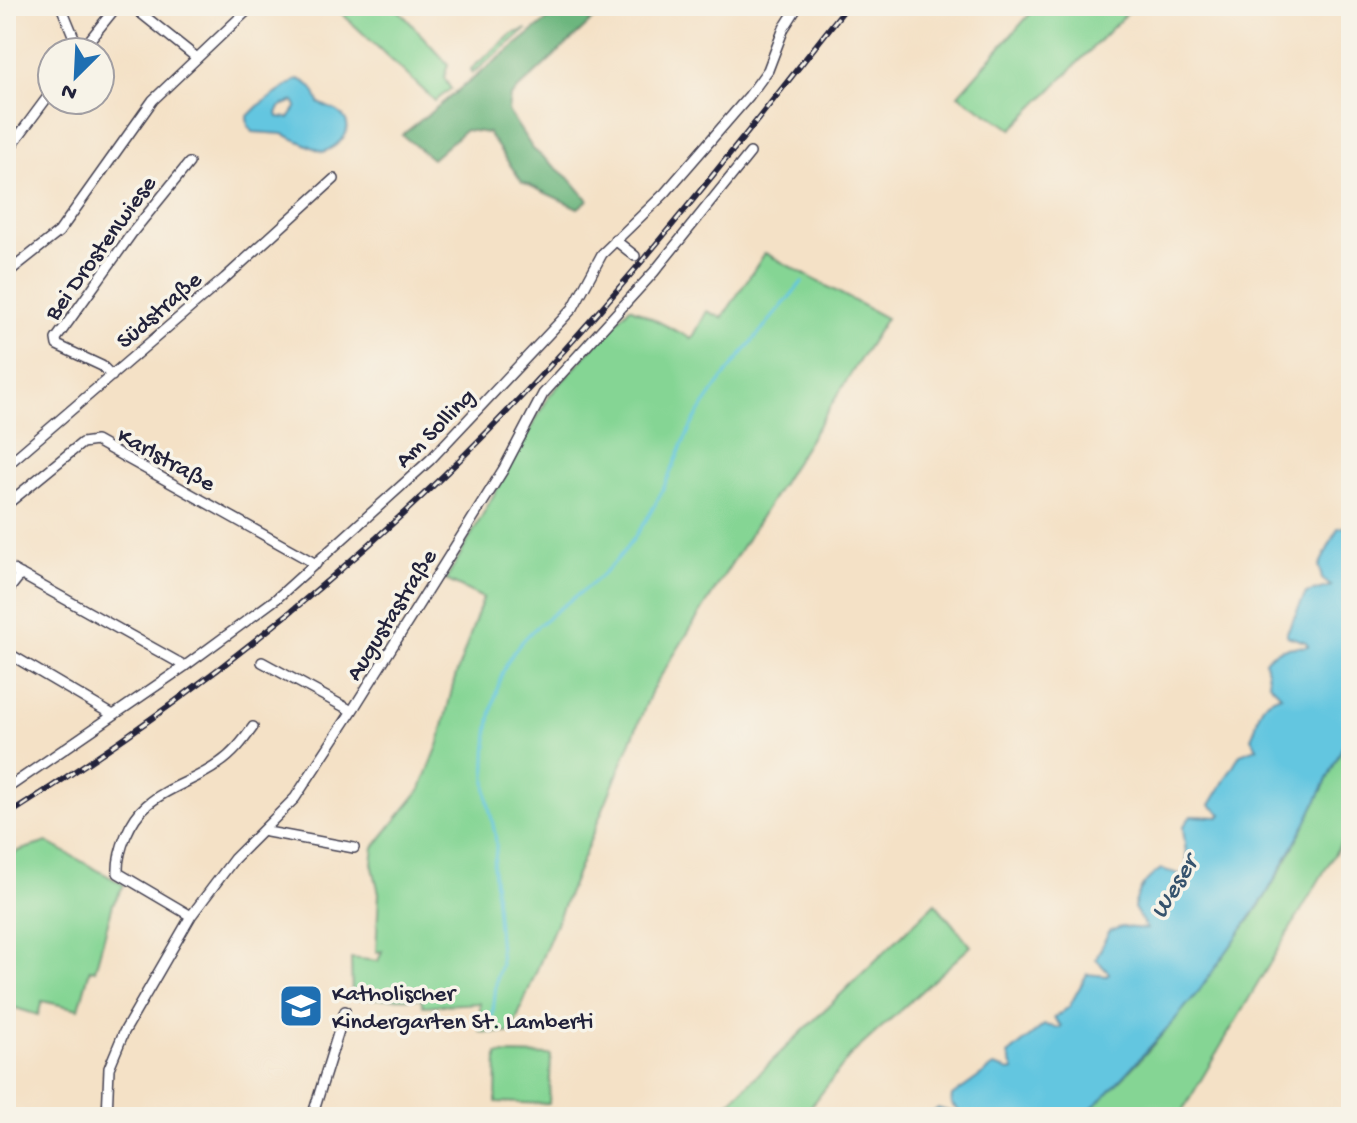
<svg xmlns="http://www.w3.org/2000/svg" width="1357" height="1123" font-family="'Gochi Hand',sans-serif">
<rect width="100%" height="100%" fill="#f7f3e8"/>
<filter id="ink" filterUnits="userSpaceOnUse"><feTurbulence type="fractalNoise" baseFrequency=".0125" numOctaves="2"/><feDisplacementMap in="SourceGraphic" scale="16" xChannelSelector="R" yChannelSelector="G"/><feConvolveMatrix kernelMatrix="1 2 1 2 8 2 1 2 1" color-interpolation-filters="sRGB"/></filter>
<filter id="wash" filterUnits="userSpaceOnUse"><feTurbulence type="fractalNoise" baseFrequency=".006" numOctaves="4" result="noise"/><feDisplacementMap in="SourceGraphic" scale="32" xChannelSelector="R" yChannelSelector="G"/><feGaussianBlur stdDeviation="1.8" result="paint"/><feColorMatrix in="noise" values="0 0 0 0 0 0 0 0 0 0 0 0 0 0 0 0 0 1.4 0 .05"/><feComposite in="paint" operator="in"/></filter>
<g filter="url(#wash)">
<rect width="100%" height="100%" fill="#f4e1c6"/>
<path fill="#85d594" stroke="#547c68" stroke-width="2" d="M341 6H395L448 64 444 78 451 89 435 101 338 10Z
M1037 6H1134L1012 129 958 95Z
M527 29 472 74 471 69 512 34Z
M765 253 886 318 652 690 511 1033 480 1032V1003L423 1006 421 998 352 999 351 958 378 961 382 951 376 952 379 893 372 863 374 847 421 789 439 743 454 681 483 598 446 580 549 396 630 307 692 339 707 311 722 318Z
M1351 729V826L1179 1117H1081C1138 1068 1186 1009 1230 947 1242 929 1257 912 1268 892 1299 840 1325 784 1351 729Z
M47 842 124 885 113 904 95 970 90 969 79 1009 42 1001 38 1015 9 1006 6 1012V860L18 851Z
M935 903 971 946 851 1055 803 1117H714Z
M497 1054 551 1055 549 1104 496 1102Z"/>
<path fill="#6cb67e" stroke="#476c5c" stroke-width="2" d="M565 6H608L510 97 508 111 533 149 572 181 588 200 578 208 522 182 488 133 465 130 432 159 402 135Z"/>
<path fill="#63c6e0" stroke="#42748e" stroke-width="2" fill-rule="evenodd" d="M298 79C311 83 315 91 319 103 325 106 333 109 338 112 360 128 338 147 323 152L283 134 253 132 248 126 247 117 258 106ZM294 101 297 106 289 118 278 117 277 113 281 106Z
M1351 525V729L1306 823 1266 895 1199 991 1172 1023 1104 1097 1081 1117H927L938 1108 959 1115 960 1112 951 1104 952 1096 994 1066 1010 1071 1014 1070 1008 1055 1044 1025 1060 1028 1061 1026 1054 1018 1069 1007 1087 974 1107 976 1109 973 1096 959 1109 931 1122 927 1147 929 1134 908C1138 889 1145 880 1161 869L1182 875 1188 871 1183 827 1191 816 1219 817 1222 814 1210 805 1240 754 1257 748 1251 738C1262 715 1254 704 1281 695L1269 683 1265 661C1276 646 1291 648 1308 646L1306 642 1287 636V632L1306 593 1331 586 1322 579 1319 566 1338 528Z"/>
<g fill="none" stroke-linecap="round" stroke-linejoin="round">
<path stroke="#63c6e0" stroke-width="3" d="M492 1020 497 976 501 965 493 865C502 841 489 818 487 794 483 754 489 711 502 674 521 625 574 604 609 568 632 545 653 512 666 482 677 460 684 437 697 416 727 368 766 326 802 282"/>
</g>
</g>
<g filter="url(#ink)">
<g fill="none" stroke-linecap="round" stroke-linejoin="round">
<g stroke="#423f50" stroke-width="12">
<path id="street" d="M61 6 80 52
M132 6 197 58
M80 52 117 6
M6 153 52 91
M615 240 635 256
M6 274 59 232 153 100 252 6
M112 376 102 366 57 345 56 339 132 233 189 163
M6 466 225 278 334 179
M6 505 82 443 96 441 316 564
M6 566 185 666
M6 593 21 574
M6 652 113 715
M262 662 352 711
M6 789 185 666 276 599 430 460 573 308 602 254 665 193 749 96 768 70 784 28 798 6
M262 831 354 848
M191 916 118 873C117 851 130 819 147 805 167 787 197 780 218 764 233 754 243 741 253 727
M107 1117 109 1068 124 1032 191 916 234 859 295 798 352 711 503 470 543 394 654 272 750 153
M312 1117 345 1011"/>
</g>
<use href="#street" stroke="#fff" stroke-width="9"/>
<g stroke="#22223b" stroke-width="6">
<path id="rail" d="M6 816C148 727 282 626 405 512 570 360 709 182 847 6"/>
</g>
<use href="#rail" stroke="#f7f3e8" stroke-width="3" stroke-dasharray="9" stroke-linecap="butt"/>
</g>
</g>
<defs>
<g id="school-square" transform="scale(2.3)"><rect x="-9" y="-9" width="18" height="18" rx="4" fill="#1f6fb2" stroke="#f7f3e8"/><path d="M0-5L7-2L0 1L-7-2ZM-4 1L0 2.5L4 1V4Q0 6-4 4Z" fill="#fff"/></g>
</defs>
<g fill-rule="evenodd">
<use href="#school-square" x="301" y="1006"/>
</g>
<g text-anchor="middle" stroke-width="7" stroke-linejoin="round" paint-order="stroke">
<g font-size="24" fill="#22223b" stroke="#f7f3e8">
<text transform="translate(99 247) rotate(-54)" y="8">Bei Drostenwiese</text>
<text transform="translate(158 309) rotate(-41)" y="8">Südstraße</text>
<text transform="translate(434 427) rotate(-45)" y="8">Am Solling</text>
<text transform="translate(167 458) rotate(29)" y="8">Karlstraße</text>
<text transform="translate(390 614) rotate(-58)" y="8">Augustastraße</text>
</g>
<g font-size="24" fill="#22223b" stroke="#f7f3e8" text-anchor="start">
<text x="332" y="1000">Katholischer<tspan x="332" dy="28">Kindergarten St. Lamberti</tspan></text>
</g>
<g font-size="26" font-style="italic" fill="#36536d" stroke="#f7f3e8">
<text transform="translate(1172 886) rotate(-59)" y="9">Weser</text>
</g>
</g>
<rect width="1357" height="1123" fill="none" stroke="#f7f3e8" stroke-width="32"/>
<g transform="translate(76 76) rotate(204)"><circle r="38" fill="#f7f3e8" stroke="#a29fa3" stroke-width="2"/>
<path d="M0-6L14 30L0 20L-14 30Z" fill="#1f6fb2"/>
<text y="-12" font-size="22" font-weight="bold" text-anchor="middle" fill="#22223b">N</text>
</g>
</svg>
